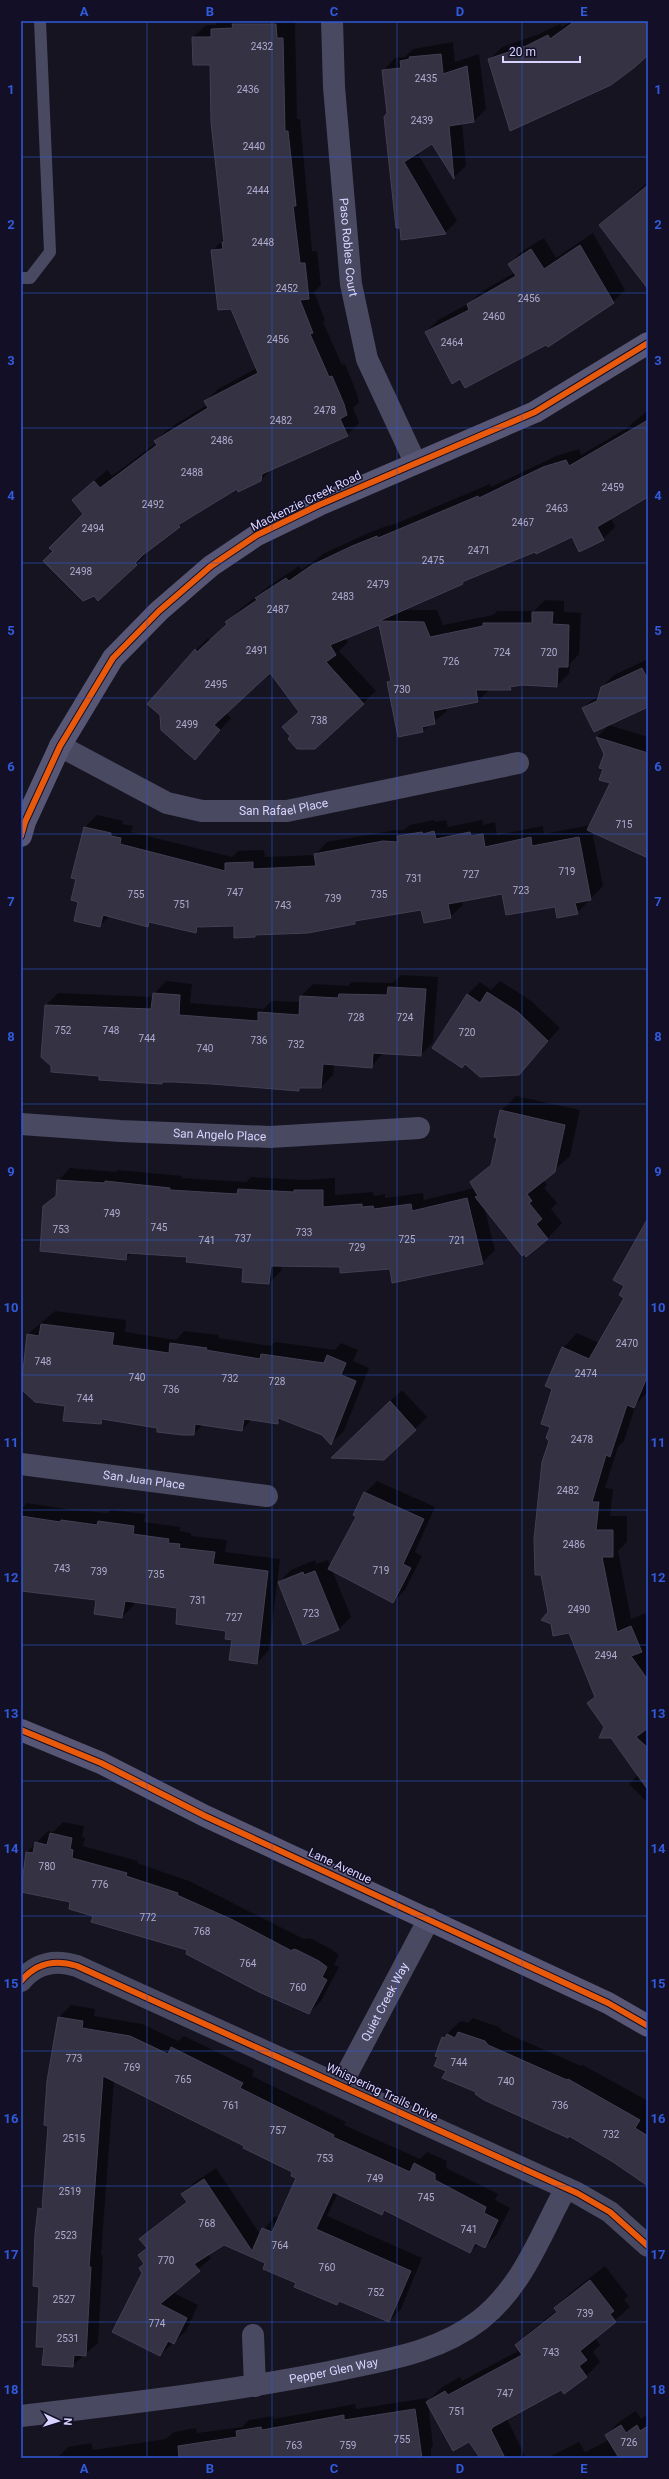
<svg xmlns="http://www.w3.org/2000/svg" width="669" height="2479" font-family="Roboto,sans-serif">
<rect width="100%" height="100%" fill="#161421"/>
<path fill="#0007" d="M216 21H295L297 119H300L312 251H317L321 285 314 292 325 320 323 322 342 365 345 364 356 391 359 402 353 408 359 423 347 435 272 468 261 480 237 487 187 518 147 550 148 552 136 565 73 500 107 470 112 476 156 443 155 441 168 429 207 405 206 401 218 389 257 368 212 251 225 238 211 64 193 37 206 25H216Z
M571 21H648V53L490 59 502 47 539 34 560 24 562 27Z
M453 42 455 62 479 54 486 109 474 121 462 123 466 166 454 177 433 143 417 152 457 221 445 233 402 238 383 71 395 58 405 57 413 49Z
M648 182V279L601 225Z
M593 233 625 290 613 302 547 344 461 378 426 332 438 320 468 304 481 292 514 273 509 265 521 252 544 238 556 258Z
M648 410V496L611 518 615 527 603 539 572 535 466 579 462 583 402 610H437L443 625 493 615 497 611H534L545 600 564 601V612L581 613 579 654 570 664 569 673 557 686 522 684 514 685 510 689H490L478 701 446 707 447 711 422 731 388 682 392 679 380 624 345 638 348 642 339 651 376 691 315 748 300 712 270 671 225 712 231 718 195 758 196 650 208 638 210 641 239 610 269 586 299 566 301 570 325 553 366 534 389 525 390 526 490 484 491 487 556 456 579 449 581 455 627 428Z
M648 659V706L583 708 600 694 602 687 614 675Z
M609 725 648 737V856L592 831 603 886 577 913 503 893 462 901 463 905 450 917 422 909 358 920 355 923 308 932 235 937V925L201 926 195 932 152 922 148 925 110 916 99 926 80 901 77 878 73 877 85 827 97 815 123 821 122 824 133 826 131 832 232 857 238 851 264 850 265 857 315 855 327 842 396 830H404L410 825 434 820 435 822 446 820 448 827 482 820 483 825 495 822 497 835 543 826 544 834 591 825 611 783 604 768 605 754 597 737Z
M401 975 438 977 433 1042 421 1055 384 1052 371 1067 334 1064 333 1075 321 1087H301L299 1090 212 1083 164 1081 161 1083 100 1075 46 1005 58 993 153 997 154 994 166 981 192 984 190 1003 264 1009 271 1001 301 1002V996L313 984 348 986 352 982 393 983Z
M500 981 530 1000 560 1028 519 1074 465 1064 462 1067 468 994 480 982 491 990Z
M516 1096 580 1110 570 1156 543 1180 547 1185 544 1188 557 1203 551 1209 562 1223 547 1239 484 1206 495 1250 482 1263 391 1268 282 1265 281 1271 269 1283 244 1267 209 1265V1262L188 1257 132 1252 126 1259 44 1207 57 1194 58 1181 70 1168 116 1172 118 1170 182 1176 181 1178 246 1182 251 1177 305 1180 335 1178V1195L373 1192 374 1196 385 1194V1198L423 1193 424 1200 474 1188 471 1183 493 1162 501 1111Z
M648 1221V1392L636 1404 624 1441 618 1447 605 1488 613 1489 610 1516H627V1542L618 1551 631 1619 645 1613 648 1619V1803L629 1784 638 1775 605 1727 600 1707 570 1632 549 1612 550 1441 553 1388 563 1348 577 1333 599 1343 625 1297V1286Z
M55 1311 126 1320 125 1332 176 1340 184 1331 219 1335V1338L271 1346 275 1342 335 1350 341 1343 358 1350 353 1361 369 1368 344 1431 331 1443 322 1434 282 1418 278 1423 252 1419 242 1430 203 1424 194 1434 105 1419 101 1423 66 1405 28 1334Z
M402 1390 427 1417 415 1429 384 1459 344 1446Z
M377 1481 435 1507 415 1552 422 1556 405 1590 393 1602 332 1570 351 1617 338 1630 279 1582 291 1570 315 1560 316 1564 328 1560 331 1567 357 1516 365 1493Z
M27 1503 72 1510 108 1513 111 1510 145 1514 144 1522 180 1527V1531L191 1533V1536L227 1540 225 1552 280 1559 269 1650 257 1663 227 1631 178 1608 135 1601 134 1605 122 1617 98 1599 21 1590V1509Z
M63 1822 84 1826 82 1837 85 1838 83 1846 138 1861 137 1863 189 1881 304 1939 310 1938 331 1949 339 1955 334 1965 339 1967 321 2001 309 2013 189 1950 94 1915 72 1902 21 1891 27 1852 48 1831 53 1832Z
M71 2005 95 2009 94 2016 142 2024 178 2041 184 2036 254 2070 252 2076 346 2122 344 2125 420 2159 427 2152 447 2161 446 2168 498 2194 495 2200 510 2208 497 2234 485 2247 479 2243 470 2252 386 2210 382 2214 338 2193 327 2216 422 2258 401 2309 389 2321 340 2300 337 2304 297 2283 267 2262 224 2244 208 2254 211 2258 172 2292 198 2305 186 2331 160 2355 144 2273 145 2263 139 2255 147 2247 141 2239 187 2201 182 2194 195 2182 216 2168 260 2234 275 2216 279 2218 297 2178 294 2171 246 2145 114 2080 101 2255H103L98 2343 72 2366 45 2346 40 2286 39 2209 44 2204 59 2017Z
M473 2018 499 2027 502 2031 581 2066 583 2065 648 2101V2182L569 2135 478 2092 447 2070 443 2038 458 2023 462 2021 468 2023Z
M605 2266 628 2296 624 2300 630 2307 595 2338 600 2345 593 2352 600 2362 586 2376 507 2419 526 2458H481L475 2447 473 2448 469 2441 428 2403 433 2446 431 2449V2458H57L68 2447 91 2443 93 2450 166 2439 174 2432 196 2428 197 2433 242 2427 249 2420 273 2416 274 2419 355 2404 356 2409 427 2398 428 2402 442 2387 460 2377 462 2381 520 2350 516 2345 531 2331 557 2310 555 2308 569 2294Z
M636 2411 641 2419 648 2414V2458H547L579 2442 585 2452 609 2440 606 2435 620 2421Z"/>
<path fill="#343243" stroke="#433f54" d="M575 21H648V55L635 67 611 85 510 131 488 59 526 46 548 35 550 39Z
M232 24H276L277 38H283L285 131H288L291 158 296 206H293L300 263H305L309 299 300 300 313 333 310 334 329 377 332 376 344 404 347 415 340 419 348 436 262 474 261 481 238 492 237 489 178 525 180 527 143 555 135 563 137 565 98 601 94 596 83 601 43 561 53 551 49 548 83 514 72 500 94 481 100 488 157 445 154 441 208 408 204 401 258 373 231 309 218 310 211 250 223 249 222 242H224L211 122 210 65H193L192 37H211V29L233 28Z
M441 54 443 74 467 66 474 122 449 126 454 179 432 144 404 162 446 234 401 240 400 228H396L384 117 387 113 382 70 401 68 400 61 410 59 409 57Z
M648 185V289L599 225Z
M580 245 614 303 548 347 546 345 465 388 460 379 452 384 425 332 469 310 467 304 516 276 508 264 531 249 544 269Z
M648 420V497L597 527 604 540 579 552 572 537 536 554 535 552 462 582 463 584 379 621 424 622 430 637 483 626V623H532V612H553L552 624 569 625 568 667H558L557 687 522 685 510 687 511 690H476L478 702 433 711 435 724 422 727 423 732 398 737 387 682 391 681 379 625 330 645 336 655 326 662 364 704 315 749H297L288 739 290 736 282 727 299 712 270 673 214 725 220 730 195 760 161 730 160 715 147 704 195 649 197 652 227 624 225 622 257 600 255 598 286 578 289 581 312 565 352 546 377 536 378 538 478 496 479 498 543 467 566 460 569 466Z
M642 668 648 680V707L594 732 582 708 597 701 601 687Z
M596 737 648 753V858L587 830 610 783 599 780 603 769 599 768 604 754Z
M84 827 111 833V836L121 838 120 844 225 871V863L253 862V869L316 866 314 854 383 841 398 842 397 836 422 832 423 834 434 831 436 839 470 832 471 836 483 834 485 847 531 837 532 846 579 837 591 900 575 903 578 914 557 918 555 907 506 915 502 894 448 904 451 918 424 923 421 910 355 921V924L308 933 255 935V937L234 938V926L197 927 196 933 149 922 148 927 103 915 100 927 74 921 78 902 71 900 76 879 71 878Z
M388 987 426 989 421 1056 373 1053 372 1068 323 1064 321 1088H299V1091L212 1084 173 1082H162V1084L99 1080V1076L51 1072V1066L41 1057 45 1005 151 1009 153 993 180 995 179 1015 258 1021V1012L299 1015 300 996 338 998 339 994 387 995Z
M487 992 518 1012 548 1041 519 1075 480 1077 465 1064 462 1068 432 1048 467 994 480 1003Z
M500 1110 565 1125 555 1172 527 1194 532 1201 529 1203 542 1219 536 1224 548 1239 526 1257 524 1254 522 1256 475 1197 478 1196 470 1182 491 1165 497 1138 494 1137Z
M57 1180 105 1183V1181L170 1188V1190L237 1194 238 1189 294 1192V1190H323V1207L362 1204V1207L373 1206 374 1209 411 1204 412 1211 467 1198 483 1264 392 1283 390 1269 340 1273V1267L271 1266 269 1284 242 1282 243 1268 186 1262 187 1257 127 1253 126 1260 40 1251 43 1206 56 1196Z
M648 1218V1375L634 1408 627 1405 610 1457 606 1455 592 1502H599L596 1530H613V1557H602L617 1632 631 1626 642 1652 631 1656 648 1680V1728L636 1737 648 1748V1790L611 1738H599L604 1727 587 1703 595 1697 569 1633 553 1636 551 1624 541 1620 548 1612 541 1575H535L534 1539 542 1462 549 1441 546 1438 550 1427 541 1424 552 1389 545 1386 562 1347 589 1359 624 1298 619 1295 624 1286 613 1280Z
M41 1324 114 1333 112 1345 169 1353 170 1343 207 1348 206 1350 260 1359 261 1354 324 1363 327 1355 346 1363 341 1375 356 1381 331 1445 322 1435 278 1418V1424L244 1419 242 1431 195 1424 194 1435H182L157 1432V1428L102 1419 101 1424 63 1421 65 1406 35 1402 21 1389 27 1334 39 1336Z
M390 1401 416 1430 384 1460 331 1458Z
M364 1492 424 1519 403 1564 411 1568 393 1603 328 1569 356 1517 353 1515Z
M21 1516 60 1522 61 1520 97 1525 98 1521 134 1526 133 1534 169 1539 168 1543 180 1544 179 1548 215 1552 213 1564 268 1571 257 1664 229 1660 232 1640 225 1639 226 1631 176 1624 177 1608 125 1601 122 1618 94 1614 96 1600 21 1591Z
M315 1571 339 1630 303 1645 278 1582 303 1572 304 1575Z
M50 1833 72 1838 70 1849 73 1850 72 1858 127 1873 126 1876 178 1893 177 1895 233 1920 292 1951 293 1949 297 1950 319 1961 327 1967 322 1977 327 1980 309 2014 259 1992 186 1954 187 1950 91 1922 93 1916 69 1909 70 1902 21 1892 26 1852 33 1853 35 1842 47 1845Z
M58 2017 83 2021 82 2028 130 2036 168 2054 171 2047 243 2083 240 2088 334 2135 333 2137 410 2172 414 2163 435 2174V2180L486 2207 484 2213 498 2220 485 2248 475 2243 470 2253 384 2210 382 2215 333 2192 316 2229 411 2271 389 2322 339 2301 337 2305 294 2287 296 2283 263 2269 265 2263 224 2245 194 2264 200 2271 160 2304 187 2318 174 2344 168 2341 160 2356 112 2332 142 2273 139 2268 144 2264 138 2255 147 2248 139 2239 187 2202 181 2194 204 2179 252 2251 262 2228 272 2232 296 2178 291 2176 292 2172 243 2148 244 2146 103 2076 89 2267H91L86 2356 74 2355 73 2367 42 2365 44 2347H36L39 2287 33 2286 35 2234 38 2208 42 2209 48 2126 44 2125 47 2081Z
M458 2032 485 2041 488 2045 567 2080 568 2079 640 2120 635 2128 648 2136V2186L613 2162 569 2136 568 2138 548 2129 484 2100 475 2094 476 2092 442 2078 446 2071 434 2066 438 2057 435 2056 442 2037 445 2038 447 2034 455 2038Z
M590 2280 614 2311 610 2314 616 2322 580 2351 587 2360 579 2366 587 2377 564 2394 561 2390 493 2427 491 2430 505 2458H480L469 2442 453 2451 426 2402 445 2391 448 2395 522 2355 515 2345 557 2312 554 2308Z
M415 2409 422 2458H179L178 2446 237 2437 236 2431 261 2427 262 2430 344 2415V2420Z
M621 2425 626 2433 637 2425 640 2431 648 2426V2458H619L605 2435Z"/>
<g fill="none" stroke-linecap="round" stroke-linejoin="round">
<path stroke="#4a4962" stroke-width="12" d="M21 278H30L50 252 40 21"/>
<g stroke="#4a4962" stroke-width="22">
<path id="s1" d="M332 21 334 87 351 284 367 359 415 462"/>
<path id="s2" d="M60 746 167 803 202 811H287L518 763"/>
<path id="s3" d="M21 1124 120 1131 270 1137 419 1128"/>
<path id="s4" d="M21 1464 267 1496"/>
<path d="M21 1981C36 1963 55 1959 77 1966L577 2193 610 2212 648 2246"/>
<path id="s5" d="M341 2085 429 1919"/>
<path d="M253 2335 255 2386"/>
<path id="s6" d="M21 2416C124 2404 227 2392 329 2372 383 2360 436 2354 480 2320 524 2285 540 2235 566 2188"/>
</g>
<path stroke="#575674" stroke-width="22" d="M21 836 25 822 60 746 113 658 159 611 211 566 257 535 319 505 535 412 648 343
M21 1730 101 1763 205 1816 608 2003 648 2026"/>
<g stroke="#130f26" stroke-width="8">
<path id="cycleway" d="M21 836 25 822 60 746 113 658 159 611 211 566 257 535 319 505 535 412 648 343
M21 1730 101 1763 205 1816 608 2003 648 2026
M21 1981C36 1963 55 1959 77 1966L577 2193 610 2212 648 2246"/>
</g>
<use href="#cycleway" stroke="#e8590c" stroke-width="6"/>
</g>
<path fill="none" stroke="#305bdc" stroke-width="1" stroke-opacity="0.55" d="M147 21V2458M272 21V2458M397 21V2458M522 21V2458M21 157H648M21 293H648M21 428H648M21 563H648M21 698H648M21 834H648M21 969H648M21 1104H648M21 1240H648M21 1375H648M21 1510H648M21 1645H648M21 1781H648M21 1916H648M21 2051H648M21 2186H648M21 2322H648"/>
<g text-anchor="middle" stroke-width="3" stroke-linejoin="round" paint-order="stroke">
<g font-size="10" fill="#b0acd0">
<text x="262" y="50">2432</text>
<text x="426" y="82">2435</text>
<text x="248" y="93">2436</text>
<text x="422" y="124">2439</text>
<text x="254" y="150">2440</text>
<text x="258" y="194">2444</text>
<text x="263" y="246">2448</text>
<text x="287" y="292">2452</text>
<text x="529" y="302">2456</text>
<text x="494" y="320">2460</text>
<text x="278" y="343">2456</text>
<text x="452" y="346">2464</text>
<text x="325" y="414">2478</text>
<text x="281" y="424">2482</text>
<text x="222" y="444">2486</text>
<text x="192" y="476">2488</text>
<text x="613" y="491">2459</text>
<text x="153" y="508">2492</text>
<text x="557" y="512">2463</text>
<text x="523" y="526">2467</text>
<text x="93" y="532">2494</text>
<text x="479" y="554">2471</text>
<text x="433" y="564">2475</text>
<text x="81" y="575">2498</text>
<text x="378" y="588">2479</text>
<text x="343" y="600">2483</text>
<text x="278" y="613">2487</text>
<text x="257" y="654">2491</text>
<text x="502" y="656">724</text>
<text x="549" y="656">720</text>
<text x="451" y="665">726</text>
<text x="216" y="688">2495</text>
<text x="402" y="693">730</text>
<text x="319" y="724">738</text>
<text x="187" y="728">2499</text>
<text x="624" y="828">715</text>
<text x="567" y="875">719</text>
<text x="471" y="878">727</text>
<text x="414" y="882">731</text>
<text x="521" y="894">723</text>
<text x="235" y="896">747</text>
<text x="136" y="898">755</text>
<text x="379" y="898">735</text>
<text x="333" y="902">739</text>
<text x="182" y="908">751</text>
<text x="283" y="909">743</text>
<text x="356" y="1021">728</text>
<text x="405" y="1021">724</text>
<text x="63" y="1034">752</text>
<text x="111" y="1034">748</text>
<text x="467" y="1036">720</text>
<text x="147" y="1042">744</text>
<text x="259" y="1044">736</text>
<text x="296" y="1048">732</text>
<text x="205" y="1052">740</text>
<text x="112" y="1217">749</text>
<text x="159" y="1231">745</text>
<text x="61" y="1233">753</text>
<text x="304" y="1236">733</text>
<text x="243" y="1242">737</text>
<text x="407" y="1243">725</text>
<text x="207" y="1244">741</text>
<text x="457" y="1244">721</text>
<text x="357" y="1251">729</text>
<text x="627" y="1347">2470</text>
<text x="43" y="1365">748</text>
<text x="586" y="1377">2474</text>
<text x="137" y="1381">740</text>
<text x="230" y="1382">732</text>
<text x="277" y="1385">728</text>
<text x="171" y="1393">736</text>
<text x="85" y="1402">744</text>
<text x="582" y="1443">2478</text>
<text x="568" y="1494">2482</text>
<text x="574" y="1548">2486</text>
<text x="62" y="1572">743</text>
<text x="381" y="1574">719</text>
<text x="99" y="1575">739</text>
<text x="156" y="1578">735</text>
<text x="198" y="1604">731</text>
<text x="579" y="1613">2490</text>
<text x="311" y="1617">723</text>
<text x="234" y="1621">727</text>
<text x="606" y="1659">2494</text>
<text x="47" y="1870">780</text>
<text x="100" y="1888">776</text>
<text x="148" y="1921">772</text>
<text x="202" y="1935">768</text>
<text x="248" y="1967">764</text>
<text x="298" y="1991">760</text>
<text x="74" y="2062">773</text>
<text x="459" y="2066">744</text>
<text x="132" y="2071">769</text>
<text x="183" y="2083">765</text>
<text x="506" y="2085">740</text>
<text x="231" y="2109">761</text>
<text x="560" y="2109">736</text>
<text x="278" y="2134">757</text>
<text x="611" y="2138">732</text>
<text x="74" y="2142">2515</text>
<text x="325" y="2162">753</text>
<text x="375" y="2182">749</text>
<text x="70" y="2195">2519</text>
<text x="426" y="2201">745</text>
<text x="207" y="2227">768</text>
<text x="469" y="2233">741</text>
<text x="66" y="2239">2523</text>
<text x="280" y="2249">764</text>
<text x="166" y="2264">770</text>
<text x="327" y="2271">760</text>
<text x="376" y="2296">752</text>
<text x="64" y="2303">2527</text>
<text x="585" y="2317">739</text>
<text x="157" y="2327">774</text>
<text x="68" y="2342">2531</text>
<text x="551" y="2356">743</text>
<text x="505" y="2397">747</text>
<text x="457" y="2415">751</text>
<text x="402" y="2443">755</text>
<text x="629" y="2446">726</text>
<text x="294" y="2449">763</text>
<text x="348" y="2449">759</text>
</g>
<g font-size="12" fill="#d9d4ff" stroke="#130f26">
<text dy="4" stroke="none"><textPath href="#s1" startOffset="227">Paso Robles Court</textPath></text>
<text transform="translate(306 501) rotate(-26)" y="4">Mackenzie Creek Road</text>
<text dy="4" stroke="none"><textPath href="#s2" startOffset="239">San Rafael Place</textPath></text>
<text dy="4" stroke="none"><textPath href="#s3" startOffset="199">San Angelo Place</textPath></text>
<text dy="4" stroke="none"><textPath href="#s4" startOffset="124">San Juan Place</textPath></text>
<text transform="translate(340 1866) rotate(25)" y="4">Lane Avenue</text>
<text dy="4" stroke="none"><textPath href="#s5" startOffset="94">Quiet Creek Way</textPath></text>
<text transform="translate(382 2092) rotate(25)" y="4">Whispering Trails Drive</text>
<text dy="4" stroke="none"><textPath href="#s6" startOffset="316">Pepper Glen Way</textPath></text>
</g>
</g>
<rect width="669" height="2479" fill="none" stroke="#130f26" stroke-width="44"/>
<g transform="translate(58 2421) rotate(94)" stroke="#130f26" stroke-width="3" paint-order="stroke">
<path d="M0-3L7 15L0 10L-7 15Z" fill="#d9d4ff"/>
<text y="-6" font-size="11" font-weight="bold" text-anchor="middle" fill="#d9d4ff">N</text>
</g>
<path d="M503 56v6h77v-6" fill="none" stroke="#d9d4ff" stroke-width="2"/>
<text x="509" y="56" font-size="12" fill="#d9d4ff" stroke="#130f26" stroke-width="3" paint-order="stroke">20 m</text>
<rect x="22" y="22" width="625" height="2435" fill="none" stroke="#305bdc" stroke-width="1.5"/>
<g font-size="13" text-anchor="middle" font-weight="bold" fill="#305bdc">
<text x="84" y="16">A</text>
<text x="210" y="16">B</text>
<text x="334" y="16">C</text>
<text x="460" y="16">D</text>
<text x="584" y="16">E</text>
<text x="11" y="94">1</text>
<text x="658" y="94">1</text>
<text x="11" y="229">2</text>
<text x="658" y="229">2</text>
<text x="11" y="365">3</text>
<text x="658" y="365">3</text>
<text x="11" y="500">4</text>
<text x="658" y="500">4</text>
<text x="11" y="635">5</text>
<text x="658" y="635">5</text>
<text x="11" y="771">6</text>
<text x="658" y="771">6</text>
<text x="11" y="906">7</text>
<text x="658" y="906">7</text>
<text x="11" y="1041">8</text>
<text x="658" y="1041">8</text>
<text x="11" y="1176">9</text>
<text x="658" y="1176">9</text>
<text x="11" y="1312">10</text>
<text x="658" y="1312">10</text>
<text x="11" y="1447">11</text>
<text x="658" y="1447">11</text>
<text x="11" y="1582">12</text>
<text x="658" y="1582">12</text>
<text x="11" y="1718">13</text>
<text x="658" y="1718">13</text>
<text x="11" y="1853">14</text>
<text x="658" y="1853">14</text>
<text x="11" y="1988">15</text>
<text x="658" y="1988">15</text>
<text x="11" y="2123">16</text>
<text x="658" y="2123">16</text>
<text x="11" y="2259">17</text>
<text x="658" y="2259">17</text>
<text x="11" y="2394">18</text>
<text x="658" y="2394">18</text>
<text x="84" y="2473">A</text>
<text x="210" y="2473">B</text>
<text x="334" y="2473">C</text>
<text x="460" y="2473">D</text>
<text x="584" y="2473">E</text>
</g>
</svg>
